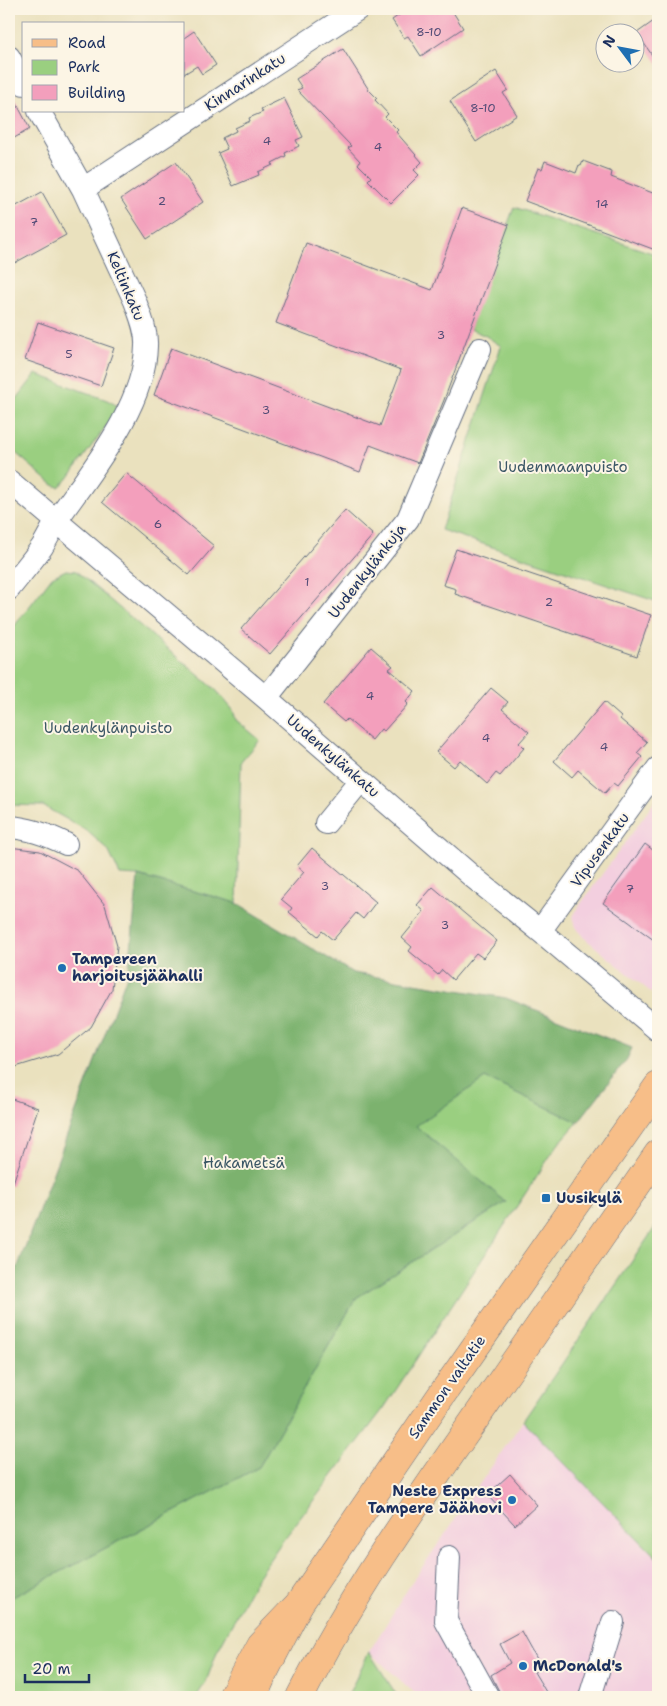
<svg xmlns="http://www.w3.org/2000/svg" width="667" height="1706" font-family="'Shantell Sans',sans-serif">
<rect width="100%" height="100%" fill="#fcf5e5"/>
<filter id="ink" filterUnits="userSpaceOnUse"><feTurbulence type="fractalNoise" baseFrequency=".02" numOctaves="2"/><feDisplacementMap in="SourceGraphic" scale="10" xChannelSelector="R" yChannelSelector="G"/><feConvolveMatrix kernelMatrix="1 2 1 2 8 2 1 2 1" color-interpolation-filters="sRGB"/></filter>
<filter id="wash" filterUnits="userSpaceOnUse"><feTurbulence type="fractalNoise" baseFrequency=".0096" numOctaves="4" result="noise"/><feDisplacementMap in="SourceGraphic" scale="20" xChannelSelector="R" yChannelSelector="G"/><feGaussianBlur stdDeviation="1.12" result="paint"/><feColorMatrix in="noise" values="0 0 0 0 0 0 0 0 0 0 0 0 0 0 0 0 0 1.4 0 .05"/><feComposite in="paint" operator="in"/></filter>
<g filter="url(#wash)">
<rect width="100%" height="100%" fill="#eae1be"/>
<path fill="#f3cfdf" d="M658 797V998L583 937 576 927 573 917 577 909Z
M523 1421 658 1559V1697H419L369 1652 412 1582Z"/>
<path fill="#9acf80" stroke="#5a7f6f" d="M514 207 658 255V602L441 530 501 346 486 336 470 329Z
M36 374 107 400 116 405 115 414 112 418 67 480 59 487 53 485 9 447V409Z
M66 570 76 571 216 690 233 710 236 720 260 740 241 762 237 903 138 876 120 875 108 850 86 830 43 806 9 805V633L52 577Z
M485 1078 578 1122 556 1147 384 1408 281 1543 256 1579 217 1652 206 1682 196 1697H9V1599L259 1467 356 1298 506 1202 415 1126Z
M658 1223V1559L523 1421Z
M369 1652 398 1697H347Z"/>
<path fill="#7bb26e" stroke="#4b7066" d="M138 876 237 903 353 973 506 998 632 1048 627 1059 578 1122 485 1078 416 1126 506 1202 356 1298 259 1467 9 1599V1290L129 970Z"/>
<g id="blocks">
<path fill="#f39fbc" d="M408 9H451L463 28 421 56 408 36 404 38 392 20Z
M658 18V64L637 33Z
M194 31 216 65 202 74 197 66 184 74V38Z
M343 49 369 90 377 98 375 100 388 114 385 117 398 130 396 132 422 162 414 170 419 175 391 203 368 180 371 177 358 164 360 161 348 148 351 146 297 90 302 88 296 79Z
M496 71 508 90 503 93 517 115 476 142 450 101Z
M9 89 30 129 9 141Z
M284 98 303 137 296 140 299 146 285 153 286 156 272 163 273 165 258 172 259 175 233 186 218 153 227 149 222 138 236 131 235 128 250 121 249 118 263 112 261 109Z
M545 161 576 173 579 165 581 166 583 161 612 172 611 177 658 195V251L525 201 538 168 542 169Z
M176 162 203 202 147 239 121 199Z
M42 192 66 235 9 266V210Z
M462 208 509 225 444 400 418 463 370 445 360 472 154 395 171 348 380 426 401 370 276 323 306 243 432 290Z
M38 322 114 348 101 386 25 360Z
M126 473 214 546 189 575 102 502Z
M345 510 373 535 270 654 241 629Z
M456 549 651 615 637 656 455 594 456 589 443 585Z
M371 647 393 666 389 669 415 691 406 702 408 704 384 731 381 729 372 740 347 719 344 722 323 704Z
M491 688 508 702 502 709 529 732 519 743 524 748 500 776 496 773 487 784 460 760 454 767 436 752Z
M604 702 621 717 620 719 647 742 637 753 642 757 618 786 614 783 605 793 578 770 572 777 554 761Z
M645 844 658 854V943L603 903Z
M9 847 40 851 78 871 105 905 117 946 112 989 91 1027 58 1054 9 1069Z
M312 848 376 902 363 919 356 913 333 940 322 931 318 936 289 912 292 908 281 899 304 872 297 866Z
M433 887 497 941 483 958 476 953 453 980 442 970 438 975 409 951 412 947 402 938 424 911 417 905Z
M9 1098 38 1108 12 1186H9Z
M510 1474 537 1505 515 1525 487 1495Z
M522 1632 542 1668 534 1672 549 1697H501L499 1691 491 1675 510 1663 500 1644Z"/>
</g>
</g>
<g filter="url(#ink)">
<use href="#blocks" fill-opacity="0" stroke="#636d80" stroke-width="1"/>
<g fill="none" stroke-linecap="round" stroke-linejoin="round">
<g stroke="#636d80" stroke-width="24">
<path id="minor" d="M9 57 24 84
M83 189 358 9
M9 481 266 698 474 878 540 931 658 1030
M9 589C20 575 32 561 42 547 49 536 54 524 61 514 94 467 145 404 146 346 147 331 140 315 135 301L83 189 39 111
M266 698 408 519 480 349
M326 823 361 780
M9 827C30 828 48 835 66 844
M540 931 658 768
M449 1557 446 1621 488 1697
M590 1697 613 1622"/>
</g>
<g stroke="#636d80" stroke-width="29">
<path id="major" d="M253 1697 263 1674 299 1604 438 1400 658 1086
M300 1697C349 1600 411 1511 473 1422 535 1333 596 1243 658 1154"/>
</g>
<g stroke="#636d80" stroke-width="29">
<path id="highway" d="M232 1697 260 1645 299 1604"/>
</g>
<use href="#minor" stroke="#fff" stroke-width="22"/>
<use href="#major" stroke="#f7be88" stroke-width="28"/>
<use href="#highway" stroke="#f7be88" stroke-width="28"/>
</g>
</g>
<g fill="#1f6fb2" stroke="#fcf5e5" stroke-width="2">
<circle cx="62" cy="968" r="5"/>
<rect x="541" y="1193" width="10" height="10" rx="2.5"/>
<circle cx="512" cy="1500" r="5"/>
<circle cx="523" cy="1666" r="5"/>
</g>
<g text-anchor="middle" stroke-width="4" stroke-linejoin="round" paint-order="stroke">
<g font-size="12" fill="#514b76">
<text x="429" y="36">8-10</text>
<text x="483" y="112">8-10</text>
<text x="267" y="145">4</text>
<text x="378" y="151">4</text>
<text x="162" y="205">2</text>
<text x="602" y="208">14</text>
<text x="34" y="226">7</text>
<text x="441" y="339">3</text>
<text x="69" y="358">5</text>
<text x="266" y="414">3</text>
<text x="158" y="528">6</text>
<text x="307" y="586">1</text>
<text x="549" y="606">2</text>
<text x="370" y="700">4</text>
<text x="486" y="742">4</text>
<text x="604" y="751">4</text>
<text x="325" y="890">3</text>
<text x="630" y="893">7</text>
<text x="445" y="929">3</text>
</g>
<g font-size="15" fill="#1b2f5e" stroke="#fcf5e5">
<text transform="translate(245 82) rotate(-33)" y="5">Kinnarinkatu</text>
<text transform="translate(126 286) rotate(67)" y="5">Keltinkatu</text>
<text transform="translate(367 571) rotate(-52)" y="5">Uudenkylänkuja</text>
<text transform="translate(333 756) rotate(41)" y="5">Uudenkylänkatu</text>
<text transform="translate(600 850) rotate(-54)" y="5">Vipusenkatu</text>
<text transform="translate(447 1387) rotate(-55)" y="5">Sammon valtatie</text>
</g>
<g font-size="15" fill="#3b5766" stroke="#fcf5e5">
<text x="563" y="472">Uudenmaanpuisto</text>
<text x="108" y="733">Uudenkylänpuisto</text>
<text x="244" y="1168">Hakametsä</text>
</g>
<g font-size="15" font-weight="bold" fill="#1b2f5e" stroke="#fcf5e5" text-anchor="start">
<text x="72" y="964">Tampereen<tspan x="72" dy="17">harjoitusjäähalli</tspan></text>
<text x="556" y="1203">Uusikylä</text>
<text x="502" y="1496" text-anchor="end">Neste Express<tspan x="502" dy="17">Tampere Jäähovi</tspan></text>
<text x="533" y="1671">McDonald's</text>
</g>
</g>
<rect width="667" height="1706" fill="none" stroke="#fcf5e5" stroke-width="30"/>
<rect x="22" y="22" width="162" height="90" fill="#fcf5e5" stroke="#a2a6af"/>
<rect x="32" y="39" width="25" height="8" fill="#f7be88" stroke="#a2a6af"/>
<text x="68" y="48" font-size="15" fill="#1b2f5e">Road</text>
<rect x="32" y="60" width="25" height="15" fill="#9acf80" stroke="#a2a6af"/>
<text x="68" y="72" font-size="15" fill="#1b2f5e">Park</text>
<rect x="32" y="85" width="25" height="15" fill="#f39fbc" stroke="#a2a6af"/>
<text x="68" y="98" font-size="15" fill="#1b2f5e">Building</text>
<g transform="translate(620 48) rotate(302)"><circle r="24" fill="#fcf5e5" stroke="#a2a6af"/>
<path d="M0-4L9 19L0 12L-9 19Z" fill="#1f6fb2"/>
<text y="-8" font-size="14" font-weight="bold" text-anchor="middle" fill="#1b2f5e">N</text>
</g>
<path d="M25 1674v8h64v-8" fill="none" stroke="#1b2f5e" stroke-width="2.5"/>
<text x="32" y="1674" font-size="15" fill="#1b2f5e" stroke="#fcf5e5" stroke-width="4" paint-order="stroke">20 m</text>
</svg>
